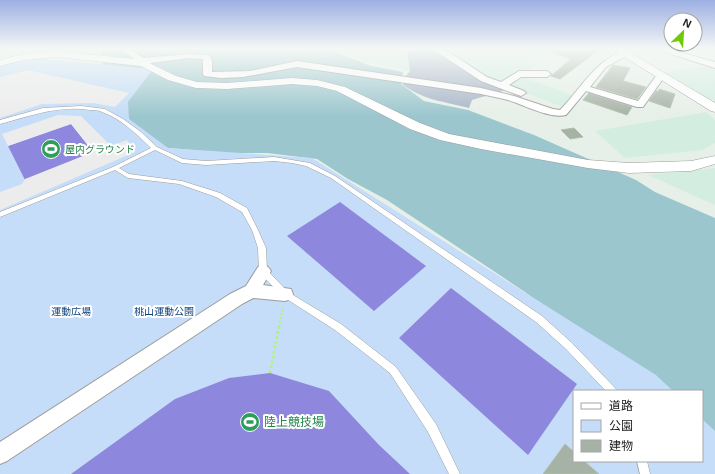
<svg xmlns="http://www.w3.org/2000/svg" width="715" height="474" font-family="Helvetica,'Noto Sans JP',sans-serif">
<rect width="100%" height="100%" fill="#e7f0e8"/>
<path fill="#d3eee1" d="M340 49H408L410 71 363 61Z
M460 49H502L539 62 528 70 516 72 499 83 486 77 450 55Z
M710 66 715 67V103L665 72Z
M523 77 572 95 563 107 507 86Z
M706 112 715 120V143L703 150 625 158 595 131Z
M715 168V205L648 175Z"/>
<path fill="#9cc6ce" d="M101 49H328L371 66 403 72 401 84 424 101 468 110 534 135 636 180 655 192 715 218V451L702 438V391H653L525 292 387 200 348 179 317 159 267 153H228L168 148 139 133 129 119 103 65Z"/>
<path fill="#a8b5c8" d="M427 49 443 55 505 90C493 95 483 96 472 100L469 108C443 101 426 101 403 85L405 77 410 71 407 50Z"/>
<path fill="#c5ddf8" d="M12 56 153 69 128 102 129 119 168 148 312 158 656 375 673 391H574V461H702V419L715 431V474H0V61Z"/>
<path fill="#8d87dd" d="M71 124 94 152 25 180 8 146Z
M340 202 426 266 374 311 287 236Z
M451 288 577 384 528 455 399 338Z
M270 373 329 391 379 445 410 474H71L175 399 229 378Z"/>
<path fill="#ececec" d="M28 70 129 93 115 107 93 103 42 104 0 118V77Z
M58 115 81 116 111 146 127 140 135 152 0 210V192L22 184 25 179 93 152 71 124 8 146 2 134Z"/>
<path fill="#a7b2a6" stroke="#acc1a9" d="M548 49H600L560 79 551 76 571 59 548 51Z
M613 65 630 68 623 81 646 87 637 99 596 87Z
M659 89 675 94 670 108 649 101 656 91H659Z
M589 93 632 107 627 115 583 100Z
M574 128 583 137 570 139 561 130Z
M565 444 574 452V461H584L599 474H543Z"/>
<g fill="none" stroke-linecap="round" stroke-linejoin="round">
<g stroke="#9d9d9d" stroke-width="1">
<path id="service" d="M81 106 105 109 123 119 141 132 157 147 183 159 206 161 274 157 310 163 335 176 542 316 572 343 615 388 617 391H606L566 349 536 322 331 178 306 166 292 163 274 161 206 165 182 163 155 150 119 168 129 174 182 181 220 193 247 208 258 230 266 248 267 270 288 292 341 324 396 367 436 424 460 474H449L428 432 390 373 335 330 282 296 260 273 259 271 258 248 252 230 242 212 216 197 179 184 128 178 115 170 0 217V212L113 167 151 148C138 135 120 118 102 112 99 110 94 110 90 110 59 105 30 116 0 124V120L43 108Z
M637 461H647L650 474H640Z"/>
</g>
<g stroke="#9d9d9d" stroke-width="2">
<path id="minor" d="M120 49H130L143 58 189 54 209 55 212 60V72H214L250 71 297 61 481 88 514 96 553 109 560 110C583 87 601 49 638 49L606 67 590 87 638 101 656 76 663 73 667 76 662 80 643 107H637L586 91 566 115C550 119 524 105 508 100 500 98 490 96 481 94L297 67 243 77 221 78 204 76 203 74V59L189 58 150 63 153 66 149 69Z
M428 49H441L449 52 487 77 501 82 519 71H547L551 74 547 77H521L509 85 524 91 526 93 521 96 481 81 443 56Z
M655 49H669L715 62V68Z
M263 265 268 267 271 271 263 285 291 289 293 294 291 299 285 301 253 298 242 304 7 461 0 464V442L230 294 246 286 258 267Z"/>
</g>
<g stroke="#9d9d9d" stroke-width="1">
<path id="tertiary" d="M612 49H624L715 103V112L711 111Z
M56 51 143 60 176 76 197 82 227 83 292 78 317 80 345 87 420 123 449 134 588 160 629 163 691 161 715 156V164L691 171 629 173 588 168 481 149 440 140 410 129 337 91 317 86 292 84 227 89 196 88 168 80 141 66 56 57 23 60 0 66V60L23 54Z"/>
</g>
<path stroke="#abf672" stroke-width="2" stroke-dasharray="2 2" stroke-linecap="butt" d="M279 327 283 307"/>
<path stroke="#abf672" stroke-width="2.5" stroke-dasharray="2.5 2.5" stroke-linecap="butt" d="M270 373 279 326"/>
<use href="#service" fill="#fff" fill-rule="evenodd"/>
<use href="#minor" fill="#fff" fill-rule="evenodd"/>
<use href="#tertiary" fill="#fff" fill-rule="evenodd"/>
</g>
<linearGradient id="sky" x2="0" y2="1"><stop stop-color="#9dafe3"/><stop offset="0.42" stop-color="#f4f8f5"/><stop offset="1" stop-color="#f4f8f5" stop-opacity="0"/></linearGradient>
<rect width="715" height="116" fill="url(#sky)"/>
<defs>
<g id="stadium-disc" transform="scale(1)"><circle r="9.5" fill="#2e9e5b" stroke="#fff"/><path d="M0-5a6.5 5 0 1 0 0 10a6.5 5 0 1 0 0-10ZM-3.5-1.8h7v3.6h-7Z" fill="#fff"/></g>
</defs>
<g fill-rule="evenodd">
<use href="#stadium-disc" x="51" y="149"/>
<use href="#stadium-disc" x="250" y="422"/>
</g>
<g text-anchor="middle" stroke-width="4" stroke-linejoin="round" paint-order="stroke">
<g font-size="10" fill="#27864d" stroke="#fff" text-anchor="start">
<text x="65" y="153">屋内グラウンド</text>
</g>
<g font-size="10" fill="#0f417d" stroke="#fff">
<text x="71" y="315">運動広場</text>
<text x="164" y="315">桃山運動公園</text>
</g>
<g font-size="12" fill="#27864d" stroke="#fff" text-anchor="start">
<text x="264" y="426">陸上競技場</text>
</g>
</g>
<rect x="573" y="390" width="130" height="72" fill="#ffffff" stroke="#a6a6a6"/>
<rect x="581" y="403" width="20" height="6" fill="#ffffff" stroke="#a6a6a6"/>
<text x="609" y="410" font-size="12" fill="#202020">道路</text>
<rect x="581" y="420" width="20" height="12" fill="#c5ddf8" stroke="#a6a6a6"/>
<text x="609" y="430" font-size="12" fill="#202020">公園</text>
<rect x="581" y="440" width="20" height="12" fill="#a7b2a6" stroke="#a6a6a6"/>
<text x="609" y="450" font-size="12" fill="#202020">建物</text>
<g transform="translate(683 32) rotate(25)"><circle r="19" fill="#ffffff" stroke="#a6a6a6"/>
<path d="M0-3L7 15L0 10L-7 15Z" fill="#70ca06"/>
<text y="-6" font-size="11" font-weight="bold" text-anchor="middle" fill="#202020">N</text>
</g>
</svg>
